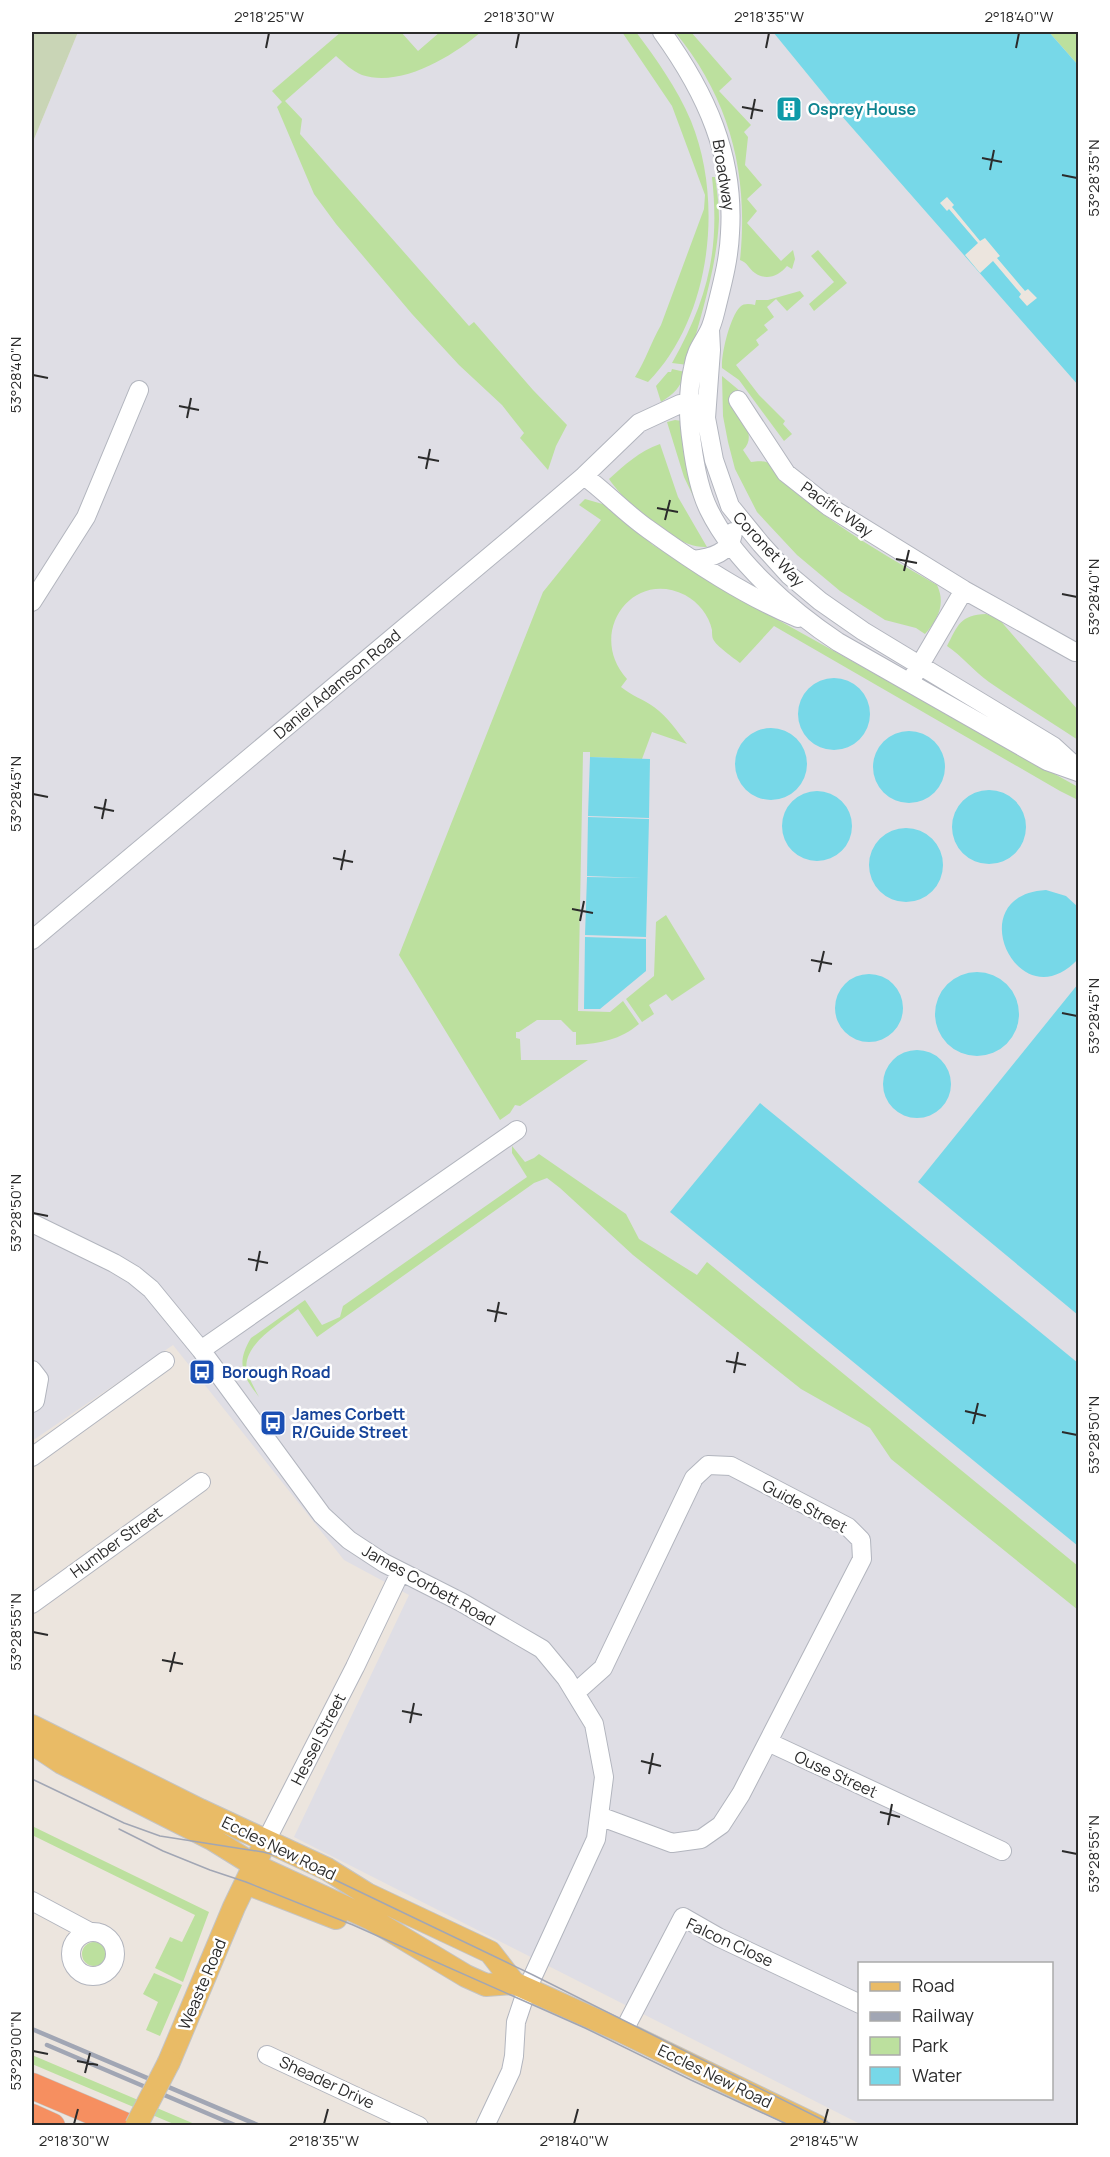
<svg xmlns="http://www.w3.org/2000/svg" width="1110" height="2157" font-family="Manrope,sans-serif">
<rect width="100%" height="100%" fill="#ece5de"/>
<path fill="#dfdee5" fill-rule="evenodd" d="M78 32H773L840 114 1078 385V2125H862L294 1837 409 1595 344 1560 173 1345 32 1441V144ZM860 1964H1052V2098H860Z"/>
<path fill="#bce09e" d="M341 32H401L418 51 440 32H481C453 56 401 88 362 75 352 71 344 63 336 56L285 101 302 119 300 134 469 326 474 322 533 390 567 425 556 446 548 470 520 438 524 433 502 405 459 365 412 314 336 224 314 194 277 107 282 102 272 91Z
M622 32H636C657 60 677 88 691 121 724 202 711 318 648 382L635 377C646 360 651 342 661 325L704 209 705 195 672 106Z
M675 32H691L732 79 719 91 751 125 744 132 748 137 745 165 762 185 747 199 757 211 747 223 781 261 793 250 795 259 792 269 787 266C779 276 766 281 755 273 748 268 748 263 740 260 749 174 730 99 675 32Z
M1049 32H1078V65Z
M712 177H715C717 190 719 205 719 219 717 269 700 316 688 365L672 363C708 299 720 250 712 177Z
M818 250 847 283 814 311 809 304 834 282 811 256Z
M800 291 804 296 787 311 776 299 767 307 774 317 764 325 768 330 756 340 759 345 736 365 759 395 785 421 783 424 792 434 784 441 739 380 722 368C721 354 730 317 740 307 744 303 750 304 755 305L756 300H768Z
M672 369 685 372C681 387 674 394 661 402L656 386 668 372H671Z
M722 376 740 391 729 399C738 413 759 435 743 450L751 462C775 458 772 470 786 484 791 489 796 492 800 496 842 531 890 558 937 585 946 604 938 619 925 634L916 628 885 620 840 591 797 555 757 512 735 469 728 442 723 416Z
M675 420 682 421 714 534 695 500 684 477 667 422Z
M660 444 678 497 707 547C675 549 626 504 609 479 625 465 639 451 660 444Z
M585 499 606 505 653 545 726 591 1078 787V800L1060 791 774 626 740 663C734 658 716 646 713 639 712 637 712 633 712 630 709 615 698 602 685 595 632 568 586 634 627 679L621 687C632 696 643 699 654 707 668 717 677 731 687 744L652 732 642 759 590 757V752H583L578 1011 610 1012 623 1001 639 1024C620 1040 601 1043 576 1045V1032H573L561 1020H537L519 1032H516V1038L520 1039 521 1060H588L520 1106 515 1105 510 1113 500 1120 399 955 543 592 601 520 579 505Z
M986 614 999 619 1005 626 1078 710V740C1049 721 1018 702 989 682 974 671 962 656 947 646 958 625 960 615 986 614Z
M666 915 705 979 672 1001 666 994 649 1005 654 1014 642 1022 626 999 654 976 656 922Z
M512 1146 525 1162 534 1158 539 1154 626 1214 639 1239 697 1275 707 1262 1078 1566V1610L891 1459 870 1428 801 1389 633 1255 560 1188 547 1178 534 1183 317 1337 298 1309C281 1323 241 1345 247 1371 249 1379 255 1389 259 1397 242 1375 236 1363 251 1338L305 1300 322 1325 340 1317 343 1306 527 1177 512 1153Z
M32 1826 209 1912 183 1982 155 1968 170 1937 182 1942 195 1915 32 1835Z
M82 1954a12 12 0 1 1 24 0a12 12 0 1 1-24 0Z
M154 1973 182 1985 160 2036 146 2030 158 2002 143 1994Z
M32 2055 197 2125H176L32 2064Z"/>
<path fill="#c9d5b6" d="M32 32H78L32 144Z"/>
<path fill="#77d8e8" d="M773 32H1049L1078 65V385L840 114Z
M798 714a36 36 0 1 1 72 0a36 36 0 1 1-72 0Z
M735 764a36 36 0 1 1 72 0a36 36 0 1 1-72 0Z
M873 767a36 36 0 1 1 72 0a36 36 0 1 1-72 0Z
M590 757 650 759 649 818 588 816Z
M952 827a37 37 0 1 1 74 0a37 37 0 1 1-74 0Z
M782 826a35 35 0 1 1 70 0a35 35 0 1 1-70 0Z
M588 817 649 819 646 937 585 935 587 877 642 878 587 876Z
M869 865a37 37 0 1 1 74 0a37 37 0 1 1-74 0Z
M1046 890 1066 896 1078 907V959C1019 1023 958 895 1046 890Z
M585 937 646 939V971L600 1009H584Z
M935 1014a42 42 0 1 1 84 0a42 42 0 1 1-84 0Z
M835 1008a34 34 0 1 1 68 0a34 34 0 1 1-68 0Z
M1078 984V1315L918 1182Z
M883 1084a34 34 0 1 1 68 0a34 34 0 1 1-68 0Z
M760 1103 1078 1363V1546L670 1212Z"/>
<path fill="#ece5de" d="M947 197 954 205 952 207 980 241 985 238 1000 256 997 258 1025 291 1028 289 1037 298 1027 306 1019 297 1021 294 993 261 980 273 965 255 978 243 949 209 947 211 940 203Z"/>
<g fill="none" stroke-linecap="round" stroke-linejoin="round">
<g stroke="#b2b5be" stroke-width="20">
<path id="minor" d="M662 32C706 93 735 156 730 233 729 258 723 281 717 305 715 313 713 323 709 331 702 345 696 350 693 368 687 394 688 418 692 444 695 467 699 490 709 510 734 561 791 611 838 642L1047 761 1078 772
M710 330 711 350 706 418 714 460 730 506 761 544 789 575 820 601 863 631 1053 746 1076 767
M738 400 786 473 828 506 964 590 1075 652
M584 476C606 492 625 513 648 529 695 563 745 596 798 618
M693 560C711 558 731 553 733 532
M32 602 86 517 139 390
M914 675 964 590
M32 940 508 541 584 476 639 423 680 404 707 403
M32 1223 114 1263 134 1275 151 1289 201 1350 322 1515 349 1540 384 1563 461 1602 542 1649 566 1678 594 1724 604 1777 596 1839 527 1989 516 2022 514 2056 511 2071 485 2126
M201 1350 517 1130
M32 1370 39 1379 35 1401 32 1403
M32 1457 165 1361
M32 1604 201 1482
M575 1693 603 1668 694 1478 708 1465 731 1466 848 1527 861 1540 862 1559 741 1794 721 1825 701 1839 672 1843 599 1816
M768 1742 1002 1851
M266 1841 355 1667 400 1573
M32 1901 90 1932
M71 1954a22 22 0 1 1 44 0a22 22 0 1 1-44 0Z
M623 2032 683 1917 718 1937 860 2004
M267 2055 419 2126"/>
</g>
<g stroke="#c4c4c4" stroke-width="24">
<path id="major" d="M32 1726 200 1810 327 1869 367 1894 490 1952 514 1983
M32 1743 62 1763 212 1839 254 1865 371 1919 466 1976 486 1985 514 1983 623 2032 817 2126
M246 1883 336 1918
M169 2062 234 1907 260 1853"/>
</g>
<g stroke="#c4c4c4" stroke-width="27">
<path id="highway" d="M32 2086 126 2126
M32 2117 52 2126"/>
</g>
<use href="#minor" stroke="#fff" stroke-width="18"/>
<use href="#major" stroke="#e9bb66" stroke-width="22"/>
<use href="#highway" stroke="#f68f60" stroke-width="26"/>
<path stroke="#a1a6b4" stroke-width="1.5" d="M32 1779 124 1823 160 1836 263 1852 282 1857 329 1877 533 1975 835 2126
M119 1829 163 1851 210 1870 246 1882 353 1925 585 2028 691 2080 791 2126"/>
<path stroke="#a1a6b4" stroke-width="4.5" d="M32 2029 260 2126
M47 2045 237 2126"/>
<g stroke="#c4c4c4" stroke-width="24" stroke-linecap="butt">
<path id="major-bridge" d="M136 2126 169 2062"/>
</g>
<use href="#major-bridge" stroke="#e9bb66" stroke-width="22"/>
</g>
<path fill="none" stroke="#2b2b2b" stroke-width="2" d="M266 48 269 33M516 48 519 33M766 48 769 33M1016 48 1019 33M742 107 763 111M751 119 755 99M982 158 1002 162M990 170 994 150M1062 175 1077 178M33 375 48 378M179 406 199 410M187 418 191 398M418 457 439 461M426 469 430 449M657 508 678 512M665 520 670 500M896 559 917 563M904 571 909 550M1062 594 1077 597M33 794 48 797M94 807 114 811M102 819 106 799M333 858 353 862M341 870 345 850M572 909 593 913M580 921 584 901M811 960 832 964M819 972 824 951M1062 1013 1077 1016M33 1213 48 1216M248 1259 268 1263M256 1271 260 1251M487 1310 507 1314M495 1322 499 1302M726 1361 746 1365M734 1373 738 1352M965 1411 986 1416M973 1424 978 1403M1062 1432 1077 1435M33 1632 48 1635M162 1660 183 1664M170 1672 175 1652M402 1711 422 1715M410 1723 414 1703M641 1761 661 1766M649 1774 653 1753M880 1812 900 1817M888 1825 892 1804M1062 1851 1077 1854M33 2051 48 2054M77 2061 98 2065M85 2073 90 2053M74 2124 78 2109M324 2124 328 2109M574 2124 578 2109M824 2124 828 2109"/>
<defs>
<g id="building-square" transform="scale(1.35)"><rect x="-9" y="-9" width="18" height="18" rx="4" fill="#0f9aa8" stroke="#fff"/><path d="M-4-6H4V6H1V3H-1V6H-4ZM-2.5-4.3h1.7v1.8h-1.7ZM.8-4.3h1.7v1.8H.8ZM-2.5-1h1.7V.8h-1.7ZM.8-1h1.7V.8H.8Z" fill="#fff"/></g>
<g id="bus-square" transform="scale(1.35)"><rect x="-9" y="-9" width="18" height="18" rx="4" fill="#1a4fb4" stroke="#fff"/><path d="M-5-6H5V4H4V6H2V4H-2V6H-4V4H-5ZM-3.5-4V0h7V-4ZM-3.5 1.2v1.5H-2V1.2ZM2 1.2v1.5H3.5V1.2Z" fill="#fff"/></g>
</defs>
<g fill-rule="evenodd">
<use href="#building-square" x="789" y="109"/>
<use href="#bus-square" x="202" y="1372"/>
<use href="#bus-square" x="273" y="1423"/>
</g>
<g text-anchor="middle" stroke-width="5" stroke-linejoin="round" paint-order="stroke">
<g font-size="16" font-weight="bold" fill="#0d838f" stroke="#fff" text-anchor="start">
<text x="808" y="115">Osprey House</text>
</g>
<g font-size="16" fill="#2b2b2b" stroke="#fff">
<text transform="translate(724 175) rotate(81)" y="6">Broadway</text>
<text transform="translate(837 509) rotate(35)" y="6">Pacific Way</text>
<text transform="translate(769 549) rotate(47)" y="6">Coronet Way</text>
<text transform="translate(337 684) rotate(-40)" y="6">Daniel Adamson Road</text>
<text transform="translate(805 1506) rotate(28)" y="6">Guide Street</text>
<text transform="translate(116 1542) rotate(-36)" y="6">Humber Street</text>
<text transform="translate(429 1585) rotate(29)" y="6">James Corbett Road</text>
<text transform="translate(318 1739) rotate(-63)" y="6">Hessel Street</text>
<text transform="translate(836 1774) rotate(25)" y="6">Ouse Street</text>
<text transform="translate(279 1848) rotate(26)" y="6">Eccles New Road</text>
<text transform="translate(730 1942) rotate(25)" y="6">Falcon Close</text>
<text transform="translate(202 1984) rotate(-67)" y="6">Weaste Road</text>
<text transform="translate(715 2076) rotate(26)" y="6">Eccles New Road</text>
<text transform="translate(327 2082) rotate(25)" y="6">Sheader Drive</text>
</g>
<g font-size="16" font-weight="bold" fill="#164399" stroke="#fff" text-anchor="start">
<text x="222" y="1378">Borough Road</text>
<text x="292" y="1420">James Corbett<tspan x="292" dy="18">R/Guide Street</tspan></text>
</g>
</g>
<rect width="1110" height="2157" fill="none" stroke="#ffffff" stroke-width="66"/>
<rect x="858" y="1962" width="195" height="138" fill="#ffffff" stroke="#aaaaaa" stroke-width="1.5"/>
<rect x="870" y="1982" width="30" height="9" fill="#e9bb66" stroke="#aaaaaa" stroke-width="1.5"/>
<text x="912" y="1992" font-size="18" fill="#2b2b2b">Road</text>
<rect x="870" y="2012" width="30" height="9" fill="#a1a6b4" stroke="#aaaaaa" stroke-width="1.5"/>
<text x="912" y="2022" font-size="18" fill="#2b2b2b">Railway</text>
<rect x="870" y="2037" width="30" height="18" fill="#bce09e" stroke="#aaaaaa" stroke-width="1.5"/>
<text x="912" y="2052" font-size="18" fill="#2b2b2b">Park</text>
<rect x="870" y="2067" width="30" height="18" fill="#77d8e8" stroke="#aaaaaa" stroke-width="1.5"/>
<text x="912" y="2082" font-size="18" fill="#2b2b2b">Water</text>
<rect x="33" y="33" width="1044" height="2091" fill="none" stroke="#2b2b2b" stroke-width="2"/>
<g font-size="15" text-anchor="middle" fill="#2b2b2b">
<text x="269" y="22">2°18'25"W</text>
<text x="519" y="22">2°18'30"W</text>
<text x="769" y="22">2°18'35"W</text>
<text x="1019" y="22">2°18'40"W</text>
<text transform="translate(1094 178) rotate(-90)" y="5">53°28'35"N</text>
<text transform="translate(16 375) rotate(-90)" y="5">53°28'40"N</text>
<text transform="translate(1094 597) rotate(-90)" y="5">53°28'40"N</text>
<text transform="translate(16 794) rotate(-90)" y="5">53°28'45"N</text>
<text transform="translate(1094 1016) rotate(-90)" y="5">53°28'45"N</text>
<text transform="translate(16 1213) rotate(-90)" y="5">53°28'50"N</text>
<text transform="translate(1094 1435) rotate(-90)" y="5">53°28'50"N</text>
<text transform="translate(16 1632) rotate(-90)" y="5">53°28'55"N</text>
<text transform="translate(1094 1854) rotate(-90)" y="5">53°28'55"N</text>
<text transform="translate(16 2051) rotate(-90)" y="5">53°29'00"N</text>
<text x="74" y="2146">2°18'30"W</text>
<text x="324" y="2146">2°18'35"W</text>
<text x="574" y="2146">2°18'40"W</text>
<text x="824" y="2146">2°18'45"W</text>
</g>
</svg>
